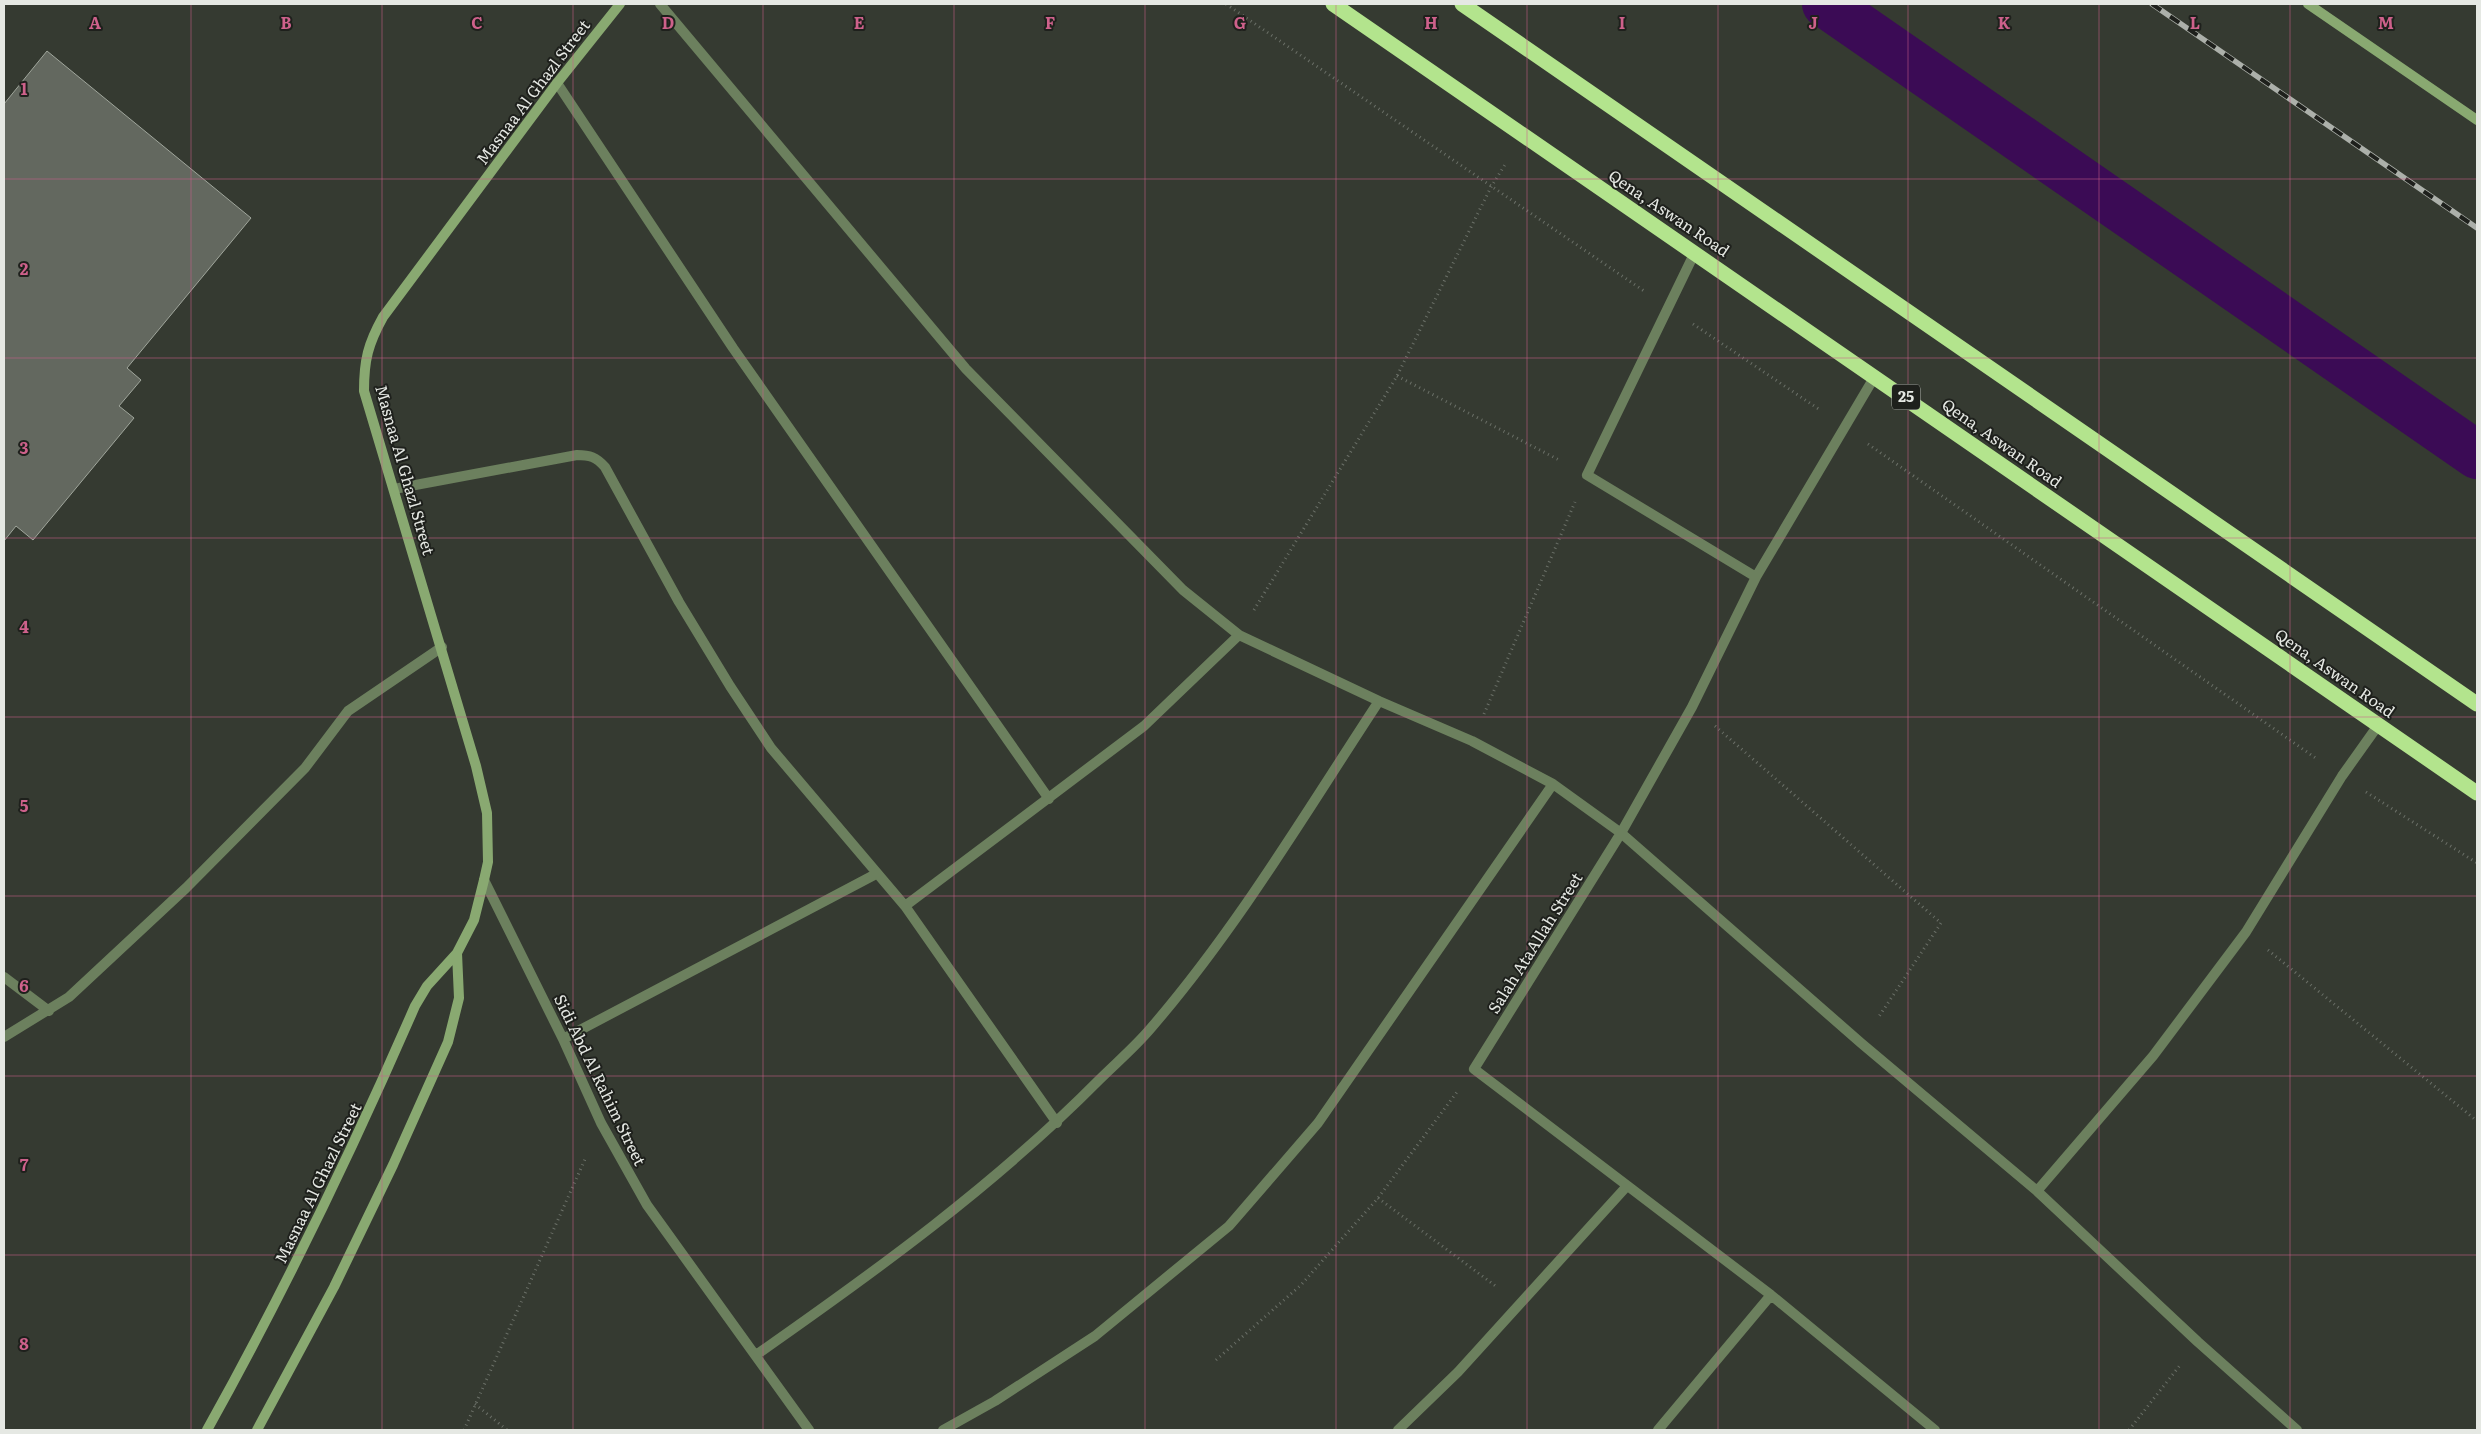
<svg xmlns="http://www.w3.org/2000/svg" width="2481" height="1434" font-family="Literata,serif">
<rect width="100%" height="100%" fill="#353a31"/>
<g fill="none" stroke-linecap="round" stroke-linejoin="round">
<path stroke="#3b0b55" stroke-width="48" d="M1826 4 2477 455"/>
</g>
<path fill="#63685f" stroke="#a0a69c" d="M47 51 251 218 127 368 141 380 119 406 134 418 33 540 16 526 4 541V104Z"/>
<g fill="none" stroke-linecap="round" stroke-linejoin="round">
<path stroke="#6b7068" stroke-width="3" stroke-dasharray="1 4" stroke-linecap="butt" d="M1226 4 1644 291
M1693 324 1820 410
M1397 376 1561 461
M1868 444 2317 759
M1254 610 1397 376 1491 187 1506 163
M1484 714 1575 502
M1715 726 1941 923 1878 1018
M2366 792 2477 863
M2268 950 2477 1121
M1378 1198 1497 1287
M1216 1360 1301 1285 1378 1198 1457 1092
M475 1404 507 1430
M464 1430 586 1157
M2129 1430 2181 1364"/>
<path stroke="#6c805e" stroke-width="10" d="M660 4 966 369 1183 590 1239 635 1379 701 1472 741 1553 784 1621 833 1861 1043 2037 1191 2198 1342 2297 1430
M557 83 733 348 1049 799
M1695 252 1587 475 1756 577
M1875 376 1756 577 1692 707 1621 833 1474 1069 1771 1295 1935 1430
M394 489 577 455C590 455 596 457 605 467L679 602 730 686 771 748 905 906 1057 1123
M484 880 563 1039 601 1123 647 1205 809 1430
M905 906 1144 726 1239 635
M4 977 49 1011
M4 1037 69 997 186 888 305 768 348 711 442 647
M563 1039 876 874
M2037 1191 2153 1056 2246 932 2342 776 2379 724
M756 1355C876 1271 995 1185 1099 1080 1116 1063 1135 1047 1151 1028 1238 927 1306 812 1379 701
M943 1430 995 1401 1095 1336 1229 1226 1318 1123 1553 784
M1398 1430 1458 1372 1627 1186
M1658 1430 1771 1295"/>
<path stroke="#89a971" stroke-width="10" d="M2308 4 2477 120
M207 1430C284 1292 352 1151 415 1006L427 986 457 953 474 920 484 880 488 862 487 813 476 766 364 391C364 360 368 344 383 317L557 83 620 4
M257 1430 334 1287 393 1165 448 1042 459 998 457 953"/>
<path stroke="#b3e48d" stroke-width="15" d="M1333 4 2477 793
M1462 4 2477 704"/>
<g stroke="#acb0aa" stroke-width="5.5">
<path id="rail" d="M2152 4 2477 228"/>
</g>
<use href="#rail" stroke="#1e201c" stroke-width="4" stroke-dasharray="11" stroke-linecap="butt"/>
</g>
<path fill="none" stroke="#ce618b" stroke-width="1" stroke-opacity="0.55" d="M191 4V1430M382 4V1430M573 4V1430M763 4V1430M954 4V1430M1145 4V1430M1336 4V1430M1527 4V1430M1718 4V1430M1908 4V1430M2099 4V1430M2290 4V1430M4 179H2477M4 358H2477M4 538H2477M4 717H2477M4 896H2477M4 1076H2477M4 1255H2477"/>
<g text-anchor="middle" stroke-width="4" stroke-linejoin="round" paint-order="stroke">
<rect fill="#1e201c" stroke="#a9aca7" stroke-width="1" x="1892" y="384.5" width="28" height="25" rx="4"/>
<g font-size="15" font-weight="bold" fill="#e5e8e3">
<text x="1906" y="402">25</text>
</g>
<g font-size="16" fill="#e5e8e3" stroke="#1e201c">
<text transform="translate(533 92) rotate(-53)" y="6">Masnaa Al Ghazl Street</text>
<text transform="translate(1669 213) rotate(34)" y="6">Qena, Aswan Road</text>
<text transform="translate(2002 443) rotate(35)" y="6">Qena, Aswan Road</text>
<text transform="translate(405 470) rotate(74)" y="6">Masnaa Al Ghazl Street</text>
<text transform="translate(2335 673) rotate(35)" y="6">Qena, Aswan Road</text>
<text transform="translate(1535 943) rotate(-58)" y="6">Salah AtaAllah Street</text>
<text transform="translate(600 1080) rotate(64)" y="6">Sidi Abd Al Rahim Street</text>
<text transform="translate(318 1183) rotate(-64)" y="6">Masnaa Al Ghazl Street</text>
</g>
</g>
<g font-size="16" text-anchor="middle" font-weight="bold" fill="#ce618b" stroke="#1e201c" stroke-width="4" stroke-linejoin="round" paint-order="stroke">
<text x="95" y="29">A</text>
<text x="286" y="29">B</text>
<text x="477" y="29">C</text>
<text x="668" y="29">D</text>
<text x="859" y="29">E</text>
<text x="1050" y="29">F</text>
<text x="1240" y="29">G</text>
<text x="1431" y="29">H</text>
<text x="1622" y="29">I</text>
<text x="1813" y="29">J</text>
<text x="2004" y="29">K</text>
<text x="2195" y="29">L</text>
<text x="2386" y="29">M</text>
<text x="24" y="95">1</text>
<text x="24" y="275">2</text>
<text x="24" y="454">3</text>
<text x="24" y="633">4</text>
<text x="24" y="812">5</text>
<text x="24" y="992">6</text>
<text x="24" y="1171">7</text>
<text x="24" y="1350">8</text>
</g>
<rect width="2481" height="1434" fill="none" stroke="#e5e8e3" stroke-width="10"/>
</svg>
